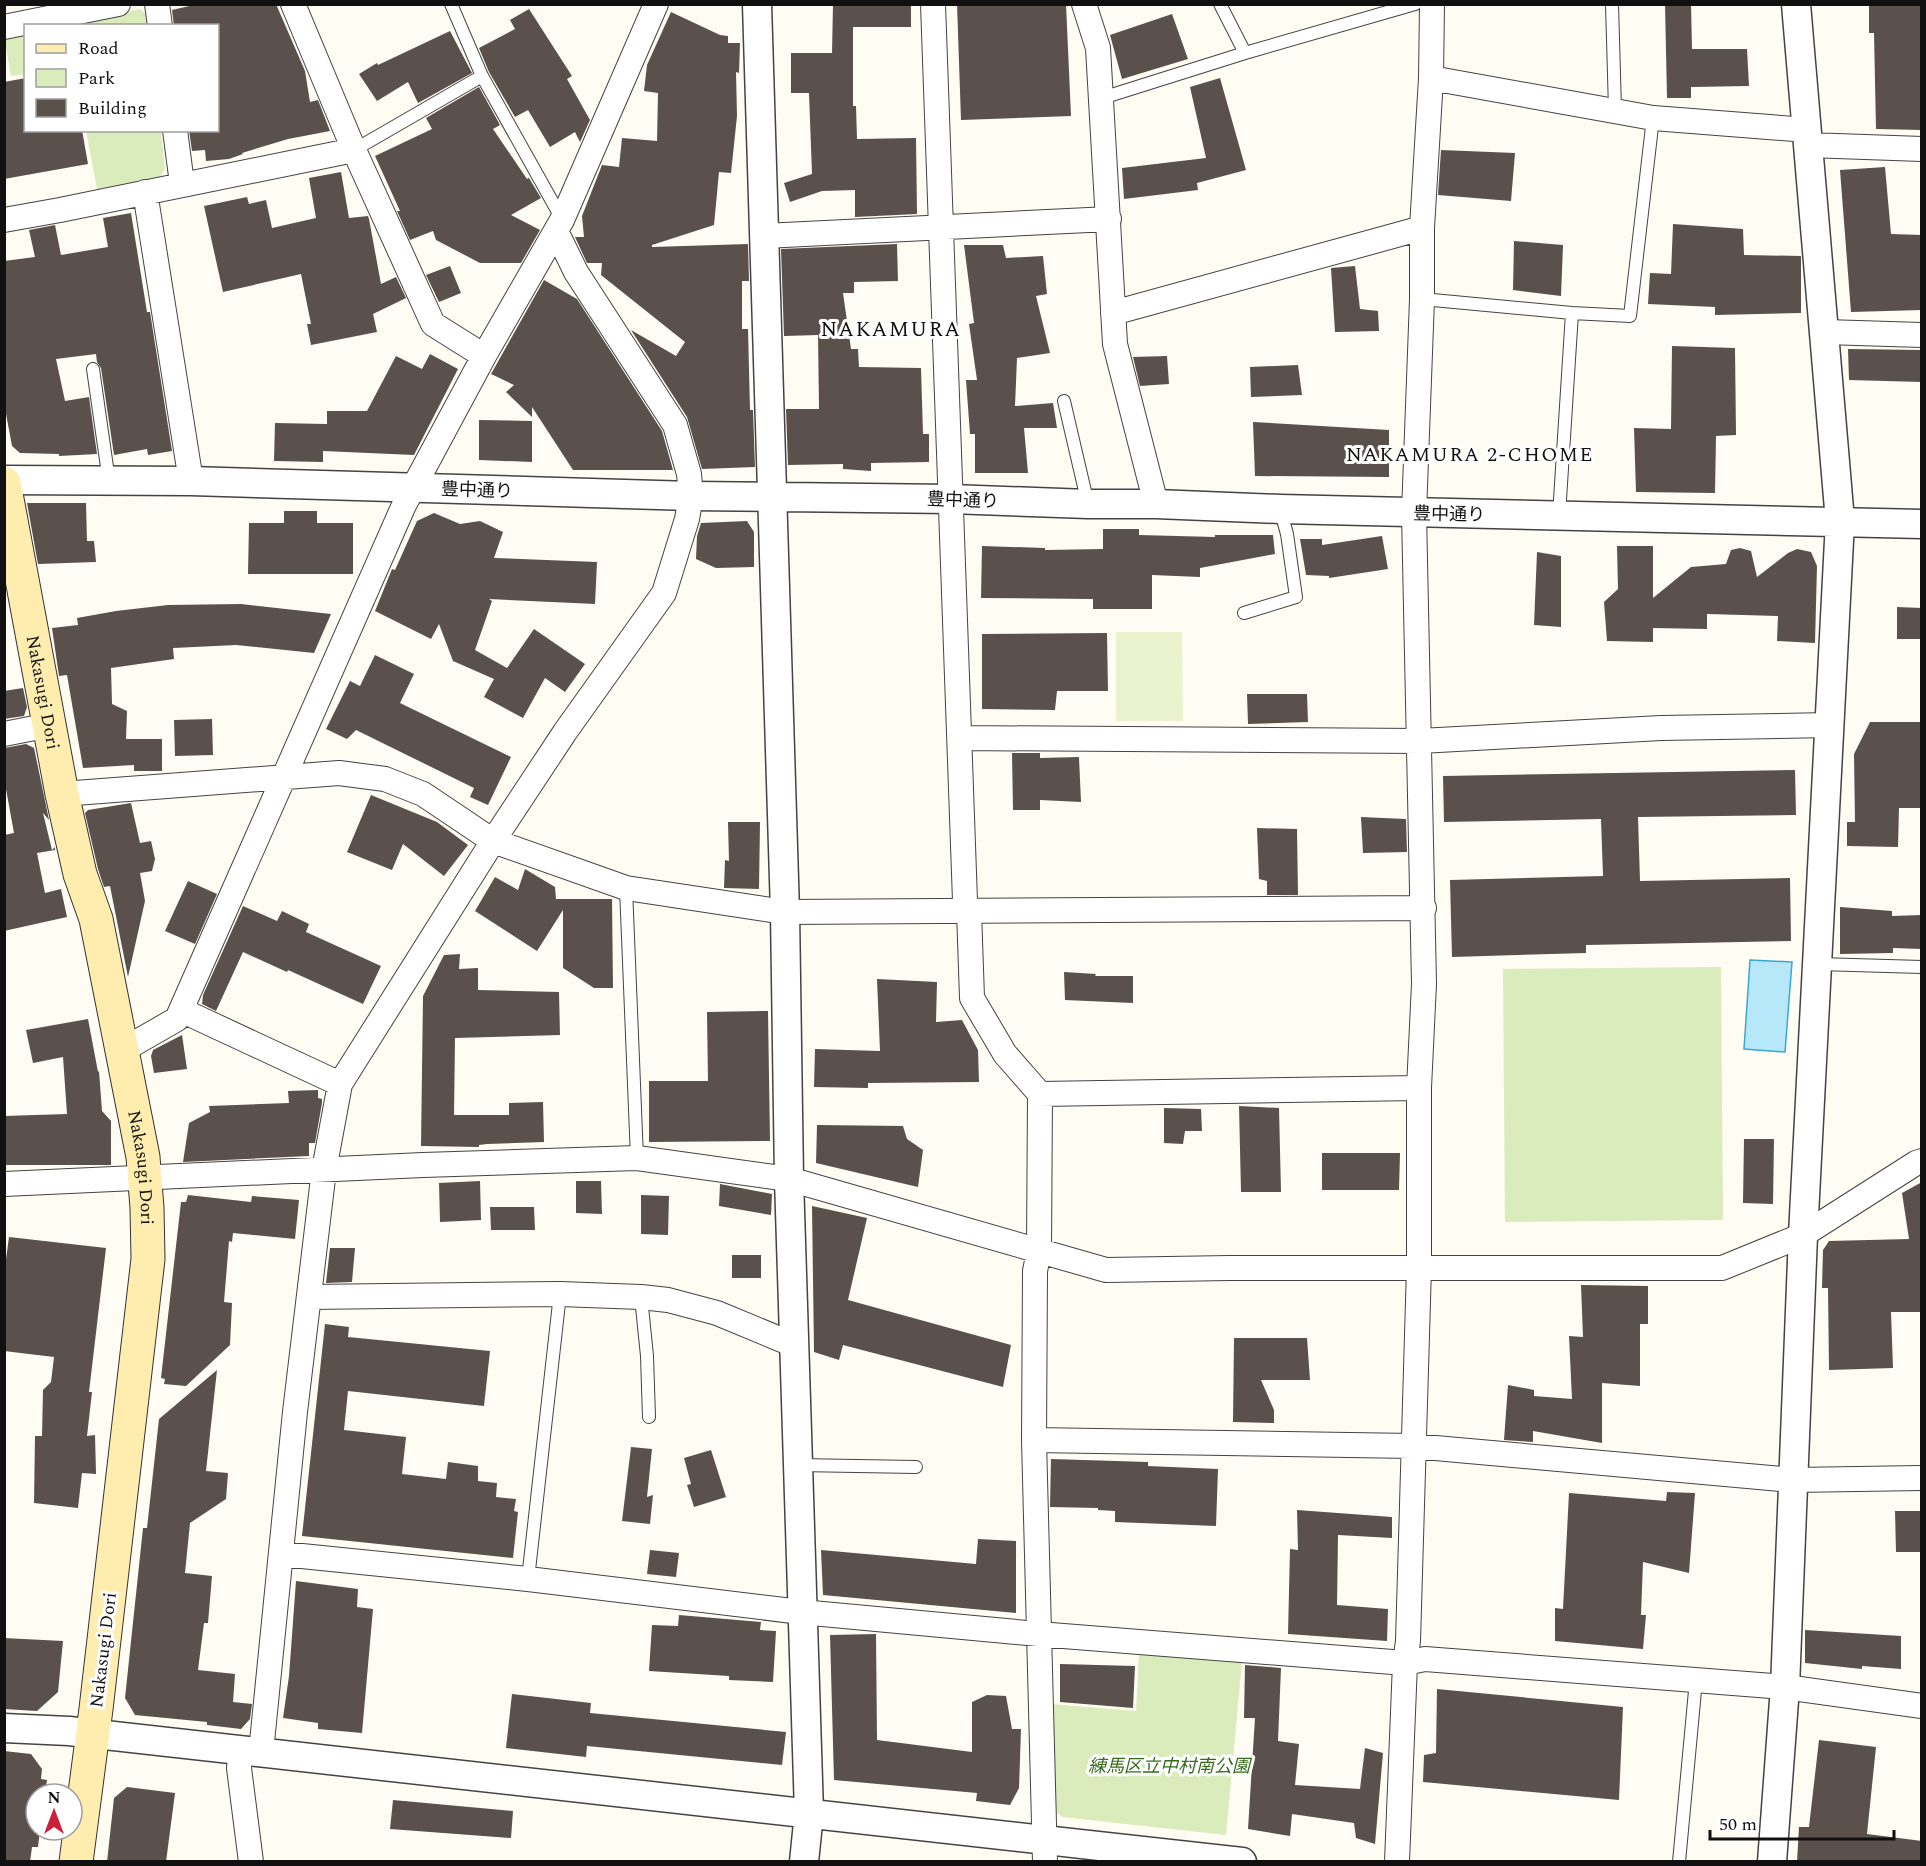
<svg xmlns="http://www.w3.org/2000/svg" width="1926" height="1866" font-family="Spectral,'Noto Sans JP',serif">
<rect width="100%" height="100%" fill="#fffcf4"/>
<path fill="#daecbb" d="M140 9 148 16 149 26H60Z
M25 33V74L11 76 4 37Z
M86 131H161L165 169 160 177 97 189Z
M1721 967 1723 1220 1505 1222 1503 969Z
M1139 1653 1242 1662 1226 1835 1062 1817 1053 1809 1051 1704 1136 1711Z"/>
<path fill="#eaf3cd" d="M1116 632H1182L1183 721H1116Z"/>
<path fill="#b6e8f9" stroke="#39a8d4" stroke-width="1.5" d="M1750 960 1792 962 1785 1052 1744 1049Z"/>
<path fill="#5a504c" d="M198 4H276L305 71 310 102 318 100 330 131 288 139 242 153 243 154 229 159 206 161 205 150 192 151 189 130H218V26H174L172 10Z
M833 4 911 5V27H853V106H856L857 139 916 138 917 214 855 217V190L822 191 790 202 784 183 812 174 809 93H791V53H832Z
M957 4H1066L1071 116 961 120Z
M1665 4H1691L1692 49H1747L1749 86 1691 87V98H1667Z
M1869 4H1922V130L1876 129 1874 33H1869Z
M529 9 572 76 567 79 590 120 580 142 575 132 550 147 528 110 515 117 489 72 479 48 515 29 510 20Z
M671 12 720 35 728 36V43H740L739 73 736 72 737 116 731 173 719 172 714 225 652 245V247L748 244 749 281H742V329H748L750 410H753L755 467 702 469 687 417 631 330 676 356 685 342 601 275 602 263H587L575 237H584L582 216 602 165 619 167 622 138 657 141 658 93 644 91 647 65Z
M1172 14 1188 59 1122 79 1110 35Z
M450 31 472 73 418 103 408 82 377 101 359 74 377 63 378 65Z
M26 78V130H82L88 164 4 179V82Z
M1220 78 1246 170 1197 183 1198 190 1124 199 1122 168 1206 158 1190 87Z
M479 87 500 125 493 129 527 179 529 178 541 198 511 215 540 230 521 263H480L436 240 433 231 410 240 397 211H400L375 156 432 129 426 118Z
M1441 150 1515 153 1511 201 1438 195Z
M1885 167 1891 234 1922 235V310L1851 312 1840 170Z
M341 172 349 218 368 216 369 219 381 284 396 277 406 298 373 314 377 332 311 345 307 324H311L301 274 223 292 204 206 247 197 249 204 266 200 272 228 316 218 309 178Z
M131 213 147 312H150L172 451 148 455 147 449 114 455 101 368 97 362 96 354 56 359 65 401 89 397 97 454 59 456V454L20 453 12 446 4 403V261L35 257 29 230 55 225 61 255 108 247 103 218Z
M1673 224 1743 229 1744 255 1801 256V313L1715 315V307L1648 304 1650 273 1671 274Z
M1514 241 1563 245 1561 296 1513 290Z
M897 244 898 281 854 282V293H843L851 349H858L859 367 921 368 923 434H929V462L871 463V471L843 469V464L788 465 786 409H819L818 335 784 336 781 249Z
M964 245H1003L1006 258 1043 256 1047 294 1036 296 1050 353 1017 358 1015 406 1053 403 1057 428H1024L1028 473H975V434H970L966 380H977L969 324 974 323Z
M450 266 461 293 439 302 426 275Z
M1355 266 1360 309 1378 311 1379 331 1335 332 1331 268Z
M544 280 577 299 662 431 673 470H573L532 407V417L506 392 514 385 491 374Z
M1672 346 1735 348 1736 435 1716 436 1715 493 1636 492 1634 428 1671 429Z
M1848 349 1922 350V382L1849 380Z
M430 354 458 369 414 455 323 451V462L274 461 275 423 327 424V411H367L396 356 422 369Z
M1167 356 1169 384 1140 386 1133 357Z
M1298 365 1302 395 1251 397 1250 367Z
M479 420 532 421V462L479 460Z
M1253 422 1389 430V477L1255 476Z
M27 503H86L87 541H94L96 562 38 564Z
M284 511H317V523H353V574H248L249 523H284Z
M434 513 460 524 480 521 503 532 494 558 597 562 595 604 489 599 492 601 475 650 507 668 534 629 585 664 565 692 545 678 523 718 484 697 494 679 453 661 439 624 431 639 375 611 392 569 395 570 417 521Z
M747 521 754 532V567L716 568 696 559 697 536 701 523Z
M1103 529H1139V535L1215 537V535H1273L1275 554 1200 568V577L1152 575V609H1093V599L981 598 982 546 1045 548V550L1103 549Z
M1382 536 1388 569 1329 578V576L1306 575 1300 539H1322V545Z
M1617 546H1653V598L1691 567 1726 564 1731 550 1740 548 1751 551 1757 577 1788 553 1797 549 1811 552 1817 566 1815 643 1777 641 1778 616 1707 614V629L1653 628V642L1607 641 1604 602 1618 589Z
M1537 552 1561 556V627L1534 625Z
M241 604 331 614 314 653 236 645 173 648 174 659 111 668 112 704 127 711 126 739H162V771H134V765L83 768 67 675 59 676 52 628 78 625 77 618 116 611 168 605Z
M1897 607 1922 608V639H1897Z
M1107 633 1108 691H1057L1055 710 982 709V634Z
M375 655 414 674 400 703 511 757 488 805 470 797 474 788 356 730 347 739 326 729 350 681 360 686Z
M23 688 27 707 24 716 4 719V691Z
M1247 694H1307L1308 722 1248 724Z
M212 719 213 755 175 756 174 720Z
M1870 722H1922V808H1899L1898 847 1847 846V822H1855L1854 754Z
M26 744 34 748 49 820 43 813 52 850 55 847V850L37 853 45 893 61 889 67 917 4 931V835L14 833 4 778V748Z
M1012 753H1040V758L1079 757 1081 802 1040 800V810H1013Z
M1795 770 1796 815 1638 817 1640 881 1790 878 1791 941 1586 945V953L1452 957 1450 880 1603 876 1601 819 1444 822 1443 776Z
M371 795 437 822 468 845 444 876 403 844 392 870 347 852Z
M131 803 140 843 151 841 155 859 152 871 140 873 145 901 128 977 110 886 104 887 98 869 85 813 88 810Z
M1361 817 1406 819 1407 852 1363 853Z
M728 822H760L759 889 724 888 725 860 729 861Z
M1257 828 1297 829 1298 895H1267V881L1259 879Z
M525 869 555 887 556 899H612L613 988H594L563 968V910L537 951 475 911 495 877 518 890Z
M188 881 217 894 195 944 165 931Z
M243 906 277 921 282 911 309 924 306 932 381 966 363 1004 288 970 287 972 243 952 216 1011 202 1004 203 995Z
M1840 907 1892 911V916L1922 915V949L1893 948V953L1840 954Z
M460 954 459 969 478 968V990L559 992 560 1035 455 1038 454 1115H509V1103L543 1102 544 1142 487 1144 479 1145V1147L421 1146 423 996 444 955Z
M1064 972 1096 974 1095 976H1133V1003L1065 1000Z
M877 979 937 982 936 1022 962 1020 978 1050 979 1082 868 1083V1088L814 1087 815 1049 880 1051Z
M768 1011 770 1141 649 1142V1081H708L707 1012Z
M88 1019 98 1072 99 1071 102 1111 111 1121V1165H4V1116L67 1114 63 1057 33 1063 26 1030Z
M182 1035 187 1069 154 1073 151 1056 153 1050Z
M318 1090V1098L322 1099V1103L315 1143H309V1156L183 1162 189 1123 210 1112 209 1106 289 1103 288 1091Z
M1239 1106 1279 1108 1281 1192H1241Z
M1164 1108 1201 1109 1202 1131H1185L1183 1144 1164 1143Z
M817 1125 903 1126 907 1139 923 1150 918 1187 816 1163Z
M1744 1139H1774L1773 1204 1743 1203Z
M1322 1153H1400L1399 1190H1322Z
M480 1181 481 1220 440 1222 439 1183Z
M576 1181H601L602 1214 576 1213Z
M1922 1182V1312H1891L1893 1368 1829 1370 1828 1288H1822L1823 1250 1829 1241 1909 1239 1902 1193Z
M720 1184 772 1194 771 1215 719 1206Z
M188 1195 251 1202 252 1196 299 1200 295 1239 233 1233 232 1242 229 1241 224 1302 232 1303 230 1345 186 1386 164 1384 165 1379 161 1378 181 1202H186Z
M641 1195 669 1196 668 1235 641 1234Z
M812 1206 867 1218 848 1300 1011 1345 1003 1387 843 1345 839 1360 814 1352Z
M490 1207H534L535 1230H491Z
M9 1237 106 1248 89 1392H92L87 1436 95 1435 96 1474 82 1473 78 1508 34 1503 35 1436H42L43 1390 51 1382 54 1357 4 1351V1274Z
M330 1248H355L352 1282 326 1283Z
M732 1255H761V1278H732Z
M1581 1285 1648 1286V1324H1640V1386L1602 1383V1443L1533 1431V1442L1504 1440 1508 1385 1534 1390V1396L1572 1399 1569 1336 1583 1337Z
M325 1324 349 1327 348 1337 490 1351 484 1406 348 1391 344 1430 406 1437 402 1474 446 1479 448 1462 478 1466V1481L497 1483 496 1497 516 1499 514 1511 518 1512 513 1558 302 1536Z
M1234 1338H1307L1310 1380H1261L1274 1410V1423L1233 1422Z
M217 1370 206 1471 228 1473 226 1499 190 1523 185 1573 212 1576 208 1623H204L198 1670 235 1674 233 1702 252 1704 250 1719 241 1729 207 1725V1722L135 1715 125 1698 143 1528H147L159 1419Z
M631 1447 652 1449 647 1497 653 1495 650 1524 622 1521Z
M711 1450 726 1497 694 1507 687 1485 691 1484 684 1458Z
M1051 1459 1148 1462V1466L1218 1469 1216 1526 1115 1522V1511L1098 1510V1508L1050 1507Z
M1667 1492 1695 1493 1689 1573 1643 1562 1641 1615H1646L1643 1649 1555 1641V1608L1563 1609 1569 1493 1666 1501Z
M1297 1510 1392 1517V1538L1338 1535 1337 1605 1388 1609 1387 1641 1288 1634 1290 1549 1298 1550Z
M1895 1511H1922V1552H1896Z
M978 1539 1016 1541V1613L823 1595 821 1550 976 1564Z
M650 1550 679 1553 676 1577 647 1574Z
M296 1581 358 1589 357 1607 373 1609 362 1733 318 1729V1723L283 1718 289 1676Z
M679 1615 761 1622 760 1630 776 1631 773 1682 729 1680V1676L649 1671 652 1625 678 1626Z
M1805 1630 1901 1636V1669L1862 1666V1669L1805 1663Z
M876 1634 877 1740 972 1752V1702L987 1695 1006 1696 1012 1729H1021L1019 1788 1010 1805 976 1801 977 1793 834 1780 830 1635Z
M4 1638 63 1641 58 1692 37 1711 4 1709Z
M1060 1664 1135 1666 1133 1708 1060 1702Z
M1245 1665 1281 1668 1278 1741 1299 1744 1295 1785 1360 1789 1365 1748 1383 1753 1375 1844 1356 1838 1354 1823 1292 1814 1290 1836 1248 1829 1255 1718H1244Z
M1437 1689 1623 1707 1619 1800 1423 1782 1424 1755 1436 1753Z
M512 1694 591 1703 590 1713 786 1732 782 1765 587 1746 586 1757 506 1748Z
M1819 1740 1876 1747 1867 1834 1922 1841V1862H1797L1799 1827H1809Z
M4 1751 31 1754 42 1769 41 1779 47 1780 45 1794H36V1830H40L38 1847H32L30 1862H4Z
M127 1787 175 1793 166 1862H107L114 1798Z
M393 1800 513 1811 511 1838 390 1829Z"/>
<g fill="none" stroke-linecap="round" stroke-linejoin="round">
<g stroke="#434343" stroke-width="14">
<path id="service" d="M451 4 482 76 562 219
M1220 4 1245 53
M1612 4 1615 110
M1102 98 1245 53 1415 4
M354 150 482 76
M1422 299 1572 313 1630 316 1653 118
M93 369 109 481
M1064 401 1088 504
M1559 515 1572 313
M1244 613 1296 597 1287 534 1280 509
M626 888 637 1158
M1818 964 1922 967
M641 1297 647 1356 649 1417
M797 1465 916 1467
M528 1579 560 1294
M1679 1862 1696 1680"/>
</g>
<g stroke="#434343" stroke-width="26">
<path id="minor" d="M157 4 160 26
M293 4 354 150 433 324 484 356
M933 4 965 901 969 911 972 998 1005 1054 1040 1094 1039 1251 1035 1271 1034 1440 1045 1862
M1084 4 1098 48 1115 344 1156 504
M4 27 118 4
M1431 78 1653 118 1807 130
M175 130 182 184
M1808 145 1922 149
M145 192 191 481
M4 220 60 210 354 150
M764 236 1109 219
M1113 313 1422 228
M1825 332 1922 335
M4 734 50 725
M960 738 1420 741 1661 728 1830 725
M62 794 339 773 385 779 423 794 493 841 626 888 785 912 1424 908
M181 1010 404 505 484 356 562 220 656 4
M123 1050 177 1019 181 1010 340 1084
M1040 1094 1419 1088
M4 1184 423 1165 637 1158 789 1179 1106 1270 1230 1268H1722L1803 1235 1916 1163 1922 1161
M309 1297 560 1294 641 1297 668 1300 717 1313 794 1345
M1034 1440 1413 1446 1793 1480 1922 1478
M282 1554 528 1579 801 1612 1038 1634 1405 1663 1425 1659 1785 1687 1922 1706
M241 1750 239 1768 251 1862
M261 1752 295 1412 324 1170 340 1084 493 841 565 732 664 593 687 519 691 496 689 474 675 425 576 272 556 231
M1397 1862 1405 1663 1408 1641 1419 1267V1088L1424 984 1414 513 1422 299V228L1431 78 1432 4"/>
</g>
<g stroke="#434343" stroke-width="31">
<path id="tertiary" d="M757 4 785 912 789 1179 809 1813 804 1862
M4 480 191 481 691 496 951 499 1088 504H1156L1280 509 1922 524
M4 1728 69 1731 1242 1862
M1772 1862 1785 1687 1803 1235 1840 521 1796 4"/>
</g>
<g stroke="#323232" stroke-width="35">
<g id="secondary">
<path id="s1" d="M4 483 62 794 80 874 96 919 143 1157 147 1208 148 1259 96 1709 76 1862"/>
</g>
</g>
<use href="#service" stroke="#fff" stroke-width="12"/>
<use href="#minor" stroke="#fff" stroke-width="24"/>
<use href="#tertiary" stroke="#fff" stroke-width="28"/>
<use href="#secondary" stroke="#ffedaf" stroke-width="33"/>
</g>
<g text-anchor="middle" stroke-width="6" stroke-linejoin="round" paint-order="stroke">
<g font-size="18" fill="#101010" stroke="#fff">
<text transform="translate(477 490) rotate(2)" y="6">豊中通り</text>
<text transform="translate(963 500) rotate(2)" y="6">豊中通り</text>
<text transform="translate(1449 514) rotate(1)" y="6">豊中通り</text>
<text dy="6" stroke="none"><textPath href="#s1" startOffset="213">Nakasugi Dori</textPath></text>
<text dy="6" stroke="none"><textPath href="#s1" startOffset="699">Nakasugi Dori</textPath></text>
<text transform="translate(103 1650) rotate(-83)" y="6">Nakasugi Dori</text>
</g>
<g font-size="18" font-style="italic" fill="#366d1c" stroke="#fff">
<text x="1169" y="1772">練馬区立中村南公園</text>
</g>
<g font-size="20" letter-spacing="1.5" fill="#101010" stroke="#fff">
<text x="1470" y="461">NAKAMURA 2-CHOME</text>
</g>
<g font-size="21" letter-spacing="1.5" fill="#101010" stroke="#fff">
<text x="891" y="336">NAKAMURA</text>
</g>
</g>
<rect width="1926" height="1866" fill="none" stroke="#101010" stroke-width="12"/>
<rect x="24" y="24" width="195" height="108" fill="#ffffff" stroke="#9f9f9f" stroke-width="1.5"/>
<rect x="36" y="44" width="30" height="9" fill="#ffedaf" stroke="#9f9f9f" stroke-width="1.5"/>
<text x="78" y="54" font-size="18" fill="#101010">Road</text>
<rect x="36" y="69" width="30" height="18" fill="#daecbb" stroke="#9f9f9f" stroke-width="1.5"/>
<text x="78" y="84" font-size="18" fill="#101010">Park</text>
<rect x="36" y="99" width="30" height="18" fill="#5a504c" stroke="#9f9f9f" stroke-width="1.5"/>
<text x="78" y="114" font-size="18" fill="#101010">Building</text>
<g transform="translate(54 1812)"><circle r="28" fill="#ffffff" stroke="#9f9f9f" stroke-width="1.5"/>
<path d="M0-4.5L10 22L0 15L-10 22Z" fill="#c9203b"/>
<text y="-9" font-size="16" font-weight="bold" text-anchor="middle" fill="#101010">N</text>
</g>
<path d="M1710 1830v9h184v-9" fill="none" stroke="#101010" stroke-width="3"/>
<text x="1719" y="1830" font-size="18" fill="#101010" stroke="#ffffff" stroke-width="4.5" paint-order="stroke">50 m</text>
</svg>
